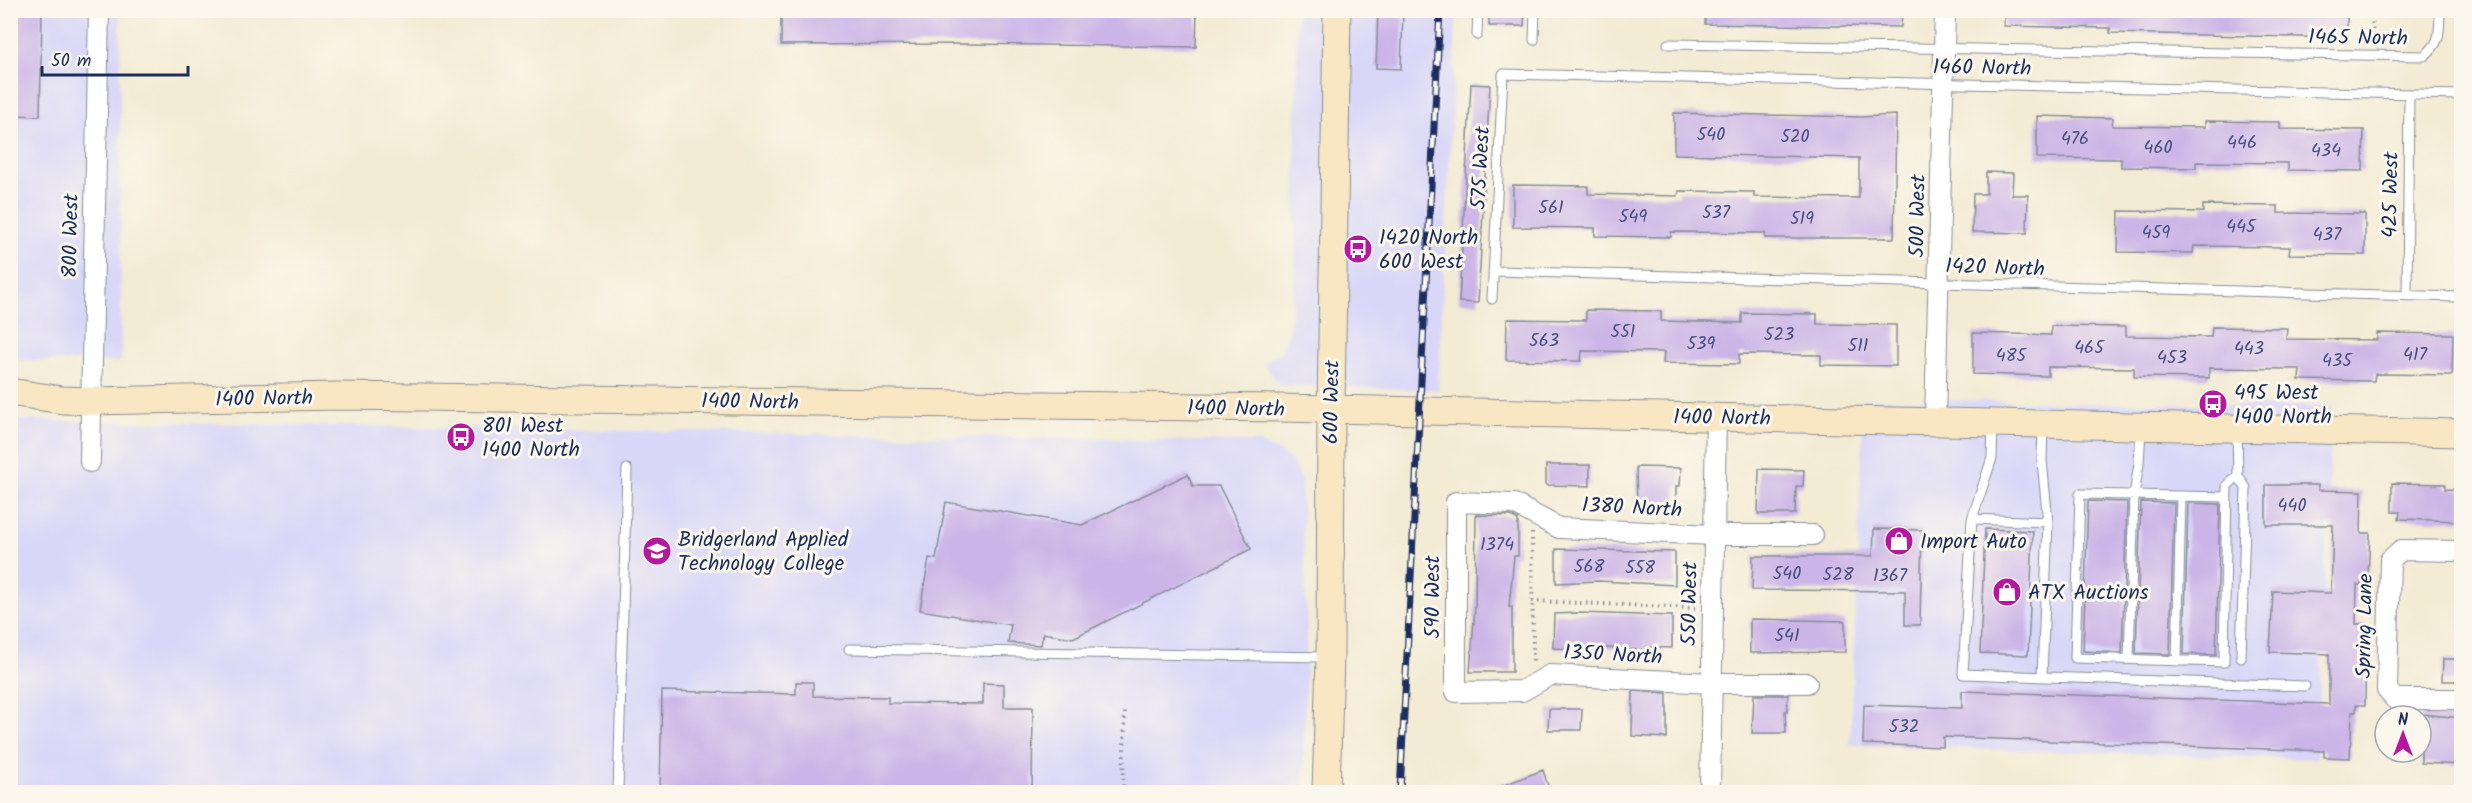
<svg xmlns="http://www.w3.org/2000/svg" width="2472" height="803" font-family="Kalam,sans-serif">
<rect width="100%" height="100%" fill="#fbf7ec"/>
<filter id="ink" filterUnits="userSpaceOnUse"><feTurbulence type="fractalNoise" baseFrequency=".0167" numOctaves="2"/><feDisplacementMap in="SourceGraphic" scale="12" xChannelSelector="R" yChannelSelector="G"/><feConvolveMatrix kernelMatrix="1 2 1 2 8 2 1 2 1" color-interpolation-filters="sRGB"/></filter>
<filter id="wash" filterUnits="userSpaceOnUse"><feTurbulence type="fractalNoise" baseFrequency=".008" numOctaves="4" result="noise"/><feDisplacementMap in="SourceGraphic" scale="24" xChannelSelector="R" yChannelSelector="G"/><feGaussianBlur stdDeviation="1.35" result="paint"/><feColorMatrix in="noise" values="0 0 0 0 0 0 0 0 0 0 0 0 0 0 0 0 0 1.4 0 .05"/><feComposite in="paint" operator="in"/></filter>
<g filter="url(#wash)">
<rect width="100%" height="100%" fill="#f3ebd4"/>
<path fill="#d9d7f8" d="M11 11H120L121 362 11 360Z
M1297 11H1457L1438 390 1280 385 1263 363 1280 352 1289 334 1295 279Z
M1864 399 2332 407 2317 759 1850 745Z
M11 420 1258 442 1290 458 1301 480 1307 623 1303 792H11Z"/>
<g id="blocks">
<path fill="#cbb4e7" d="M10 10H42L40 116 10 115Z
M781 10H1197L1196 47 971 44 781 45Z
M1378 10H1403L1401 69 1376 68Z
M1489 10H1525L1524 26H1489Z
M1705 10H1902L1901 27 1705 24Z
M2004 10H2347V38L2110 33V28L2004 26Z
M1471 84 1490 85 1478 303 1459 302Z
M1674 113 1861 117 1896 115 1894 238H1765V233L1671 232V237L1595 236V228L1513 227V185L1588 186V194L1678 196 1679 191 1754 192V197L1859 198V158L1674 154Z
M2037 116 2113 118 2112 126 2205 127V121L2280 122V129L2364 130 2363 171 2288 170V163L2196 162V168L2121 167V159L2037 158Z
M1986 172 2013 173 2012 195H2028L2027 233 1972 232 1973 194H1986Z
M2203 205 2278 206V213L2365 214V255L2289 254 2290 247 2194 246 2193 253 2118 252 2119 211 2203 212Z
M1586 310 1661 311V321L1742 323V313L1817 314V324L1896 325V366L1821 365V355L1739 354V364L1663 363 1664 352 1582 351 1581 361 1506 360 1507 319 1586 320Z
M2051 326 2126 327V336L2211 337 2212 327 2287 328 2286 339 2377 340V333L2453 334 2452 375 2375 374 2374 381 2299 380 2300 369 2209 368V378L2134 377V368L2048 367V376L1973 374V333L2051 335Z
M1546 465H1590V486L1546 485Z
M1636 467 1681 468 1680 486H1676V510L1637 509Z
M1759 469 1804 470 1803 486H1796L1795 514H1758Z
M1188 474 1193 486H1219L1251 549 1073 638 1043 633 1041 645 1008 643 1011 625 920 610 929 558 936 559 946 502 1082 525Z
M2392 483 2445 484V489L2462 490V521L2399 519 2400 512H2392Z
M2266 485H2318V490L2362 491 2361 533H2370L2368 579H2362L2361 585H2357L2356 624H2366L2365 705H2356V712H2352L2350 758 2324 757V751L1943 737V747L1863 744 1864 705 1962 708V691L2329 704V654L2270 652 2273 591 2331 593 2333 525H2266Z
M2088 501 2127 502 2122 653 2083 651Z
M2141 502 2174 503 2170 654 2136 653Z
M2188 503 2220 504 2216 655 2184 654Z
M1476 515 1511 516 1518 520V556H1514L1509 607H1512V672H1470L1475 607Z
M1874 529 1922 530 1920 625H1905V591L1752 590 1753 556H1873Z
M1985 529 2033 531 2028 655 1980 653Z
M1556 549 1675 552V585L1599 581 1556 583Z
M1578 613 1672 616V648L1647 647V650H1627V648H1598V650L1553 648 1554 614Z
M1750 619 1845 621V652L1750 653Z
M2443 659H2462V681H2442Z
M796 682H813V696L888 697V703L983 704V683L1004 684V707H1033L1032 792H660L662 691 796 694Z
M1633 691 1667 693V738L1632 736Z
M1754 695H1788L1787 711H1785L1786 733H1752Z
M1549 709H1582L1581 730H1548Z
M2421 714 2462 718V765L2421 763Z
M1543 770 1550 792H1488V791Z"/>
</g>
</g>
<g filter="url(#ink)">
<use href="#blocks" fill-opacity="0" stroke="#878d99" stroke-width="1.5"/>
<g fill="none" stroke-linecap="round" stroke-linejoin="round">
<g stroke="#878d99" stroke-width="11">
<path id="lane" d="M1477 35 1478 10
M1534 40 1535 10
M1668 44 2424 56C2442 42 2439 32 2440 10
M1493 271 2460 297
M2407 296 2409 95
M1492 299 1503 74 2462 95
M1993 424 1992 458 1972 519 1963 674 2305 686
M2237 430 2238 476 2246 488 2241 658
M2227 497 2080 494 2075 658 2224 662 2227 486 2238 476
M1972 519 2048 522
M849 649 1326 657
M2129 659 2134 495 2139 464 2141 429
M2177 661 2181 496
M2042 676 2048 522 2042 461 2043 427
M618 792 627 469"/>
</g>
<g stroke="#878d99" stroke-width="22">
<path id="street" d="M1935 422 1945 10
M90 462 99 10
M2462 551 2401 550 2390 560 2387 690 2395 699H2462
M1807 683H1712L1550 675 1522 691 1456 692V502L1514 504 1559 528 1714 535H1813
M1710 792 1716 417"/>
</g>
<g stroke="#878d99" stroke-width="29">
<path id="secondary" d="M10 392 62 400 91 401 340 396 1279 408 2462 433
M1326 792 1330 657 1331 409 1337 10"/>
</g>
<path stroke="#878d99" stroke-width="4" stroke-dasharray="1.5 4.5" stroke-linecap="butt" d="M2372 36 2373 10
M1532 533 1533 664
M1532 601 1695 608
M1123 792 1125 708"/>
<use href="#lane" stroke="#fff" stroke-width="9"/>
<use href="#street" stroke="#fff" stroke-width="20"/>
<use href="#secondary" stroke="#f9e7c3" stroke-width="27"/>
<g stroke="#1b2f5e" stroke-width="7">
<path id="rail" d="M1400 792 1440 10"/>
</g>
<use href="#rail" stroke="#fbf7ec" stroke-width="4.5" stroke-dasharray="14" stroke-linecap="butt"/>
</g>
</g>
<defs>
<g id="bus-disc" transform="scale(1.5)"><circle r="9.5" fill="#b5179e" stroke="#fbf7ec"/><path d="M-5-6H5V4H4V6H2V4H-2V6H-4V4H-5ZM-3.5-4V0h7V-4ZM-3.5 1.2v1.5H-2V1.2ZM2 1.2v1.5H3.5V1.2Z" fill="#fff"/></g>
<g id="shop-disc" transform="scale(1.5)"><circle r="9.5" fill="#b5179e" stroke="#fbf7ec"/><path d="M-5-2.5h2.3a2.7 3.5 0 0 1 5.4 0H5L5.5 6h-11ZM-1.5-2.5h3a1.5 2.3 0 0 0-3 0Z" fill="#fff"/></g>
<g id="university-disc" transform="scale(1.5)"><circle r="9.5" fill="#b5179e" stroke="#fbf7ec"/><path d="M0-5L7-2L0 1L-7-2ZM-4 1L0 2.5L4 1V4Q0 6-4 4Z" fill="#fff"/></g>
</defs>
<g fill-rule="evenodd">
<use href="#bus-disc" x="1358" y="249"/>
<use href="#bus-disc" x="2213" y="404"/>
<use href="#bus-disc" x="461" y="437"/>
<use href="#shop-disc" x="1899" y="541"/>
<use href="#university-disc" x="657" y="551"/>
<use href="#shop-disc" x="2007" y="592"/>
</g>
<g text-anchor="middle" stroke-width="6" stroke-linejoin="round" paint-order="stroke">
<g font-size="18" fill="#475080">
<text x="1711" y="140">540</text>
<text x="1795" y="142">520</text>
<text x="2075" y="144">476</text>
<text x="2242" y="148">446</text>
<text x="2158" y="153">460</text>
<text x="2326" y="156">434</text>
<text x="1551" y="213">561</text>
<text x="1716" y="218">537</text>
<text x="1633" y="222">549</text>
<text x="1802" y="224">519</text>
<text x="2241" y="232">445</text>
<text x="2156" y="238">459</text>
<text x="2327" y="240">437</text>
<text x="1623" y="337">551</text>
<text x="1779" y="340">523</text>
<text x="1544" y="346">563</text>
<text x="1701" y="349">539</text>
<text x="1858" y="351">511</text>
<text x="2089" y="353">465</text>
<text x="2249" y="354">443</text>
<text x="2415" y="360">417</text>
<text x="2011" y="361">485</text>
<text x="2172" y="363">453</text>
<text x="2337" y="366">435</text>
<text x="2292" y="511">440</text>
<text x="1497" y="550">1374</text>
<text x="1589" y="572">568</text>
<text x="1640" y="573">558</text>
<text x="1787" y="579">540</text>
<text x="1838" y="580">528</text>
<text x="1890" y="581">1367</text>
<text x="1787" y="641">541</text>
<text x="1904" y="732">532</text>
</g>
<g font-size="21" fill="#1b2f5e" stroke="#fbf7ec">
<text transform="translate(2358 37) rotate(1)" y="7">1465 North</text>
<text transform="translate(1982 67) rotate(1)" y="7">1460 North</text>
<text transform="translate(1480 168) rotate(-87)" y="7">575 West</text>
<text transform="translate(2390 195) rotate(-89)" y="7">425 West</text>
<text transform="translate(1917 216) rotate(-89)" y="7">500 West</text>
<text transform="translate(70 236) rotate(-89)" y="7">800 West</text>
<text transform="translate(1995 267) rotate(2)" y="7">1420 North</text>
<text transform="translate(264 398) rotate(-1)" y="7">1400 North</text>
<text transform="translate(750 401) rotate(1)" y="7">1400 North</text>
<text transform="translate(1331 402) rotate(-89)" y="7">600 West</text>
<text transform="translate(1236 408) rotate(1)" y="7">1400 North</text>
<text transform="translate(1722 417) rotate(1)" y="7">1400 North</text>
<text transform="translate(1632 507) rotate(3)" y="7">1380 North</text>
<text transform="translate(1432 597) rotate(-90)" y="7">590 West</text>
<text transform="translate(1689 604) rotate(-89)" y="7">550 West</text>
<text transform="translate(2364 626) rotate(-89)" y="7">Spring Lane</text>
<text transform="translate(1613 654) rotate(3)" y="7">1350 North</text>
</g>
<g font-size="21" fill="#1b2f5e" stroke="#fbf7ec" text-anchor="start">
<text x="1379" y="244">1420 North<tspan x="1379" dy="24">600 West</tspan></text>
<text x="2234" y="399">495 West<tspan x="2234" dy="24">1400 North</tspan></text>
<text x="482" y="432">801 West<tspan x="482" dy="24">1400 North</tspan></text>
<text x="678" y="546">Bridgerland Applied<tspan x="678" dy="24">Technology College</tspan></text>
<text x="1920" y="548">Import Auto</text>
<text x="2028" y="599">ATX Auctions</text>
</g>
</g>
<rect width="2472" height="803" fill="none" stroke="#fbf7ec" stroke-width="36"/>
<g transform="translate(2403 734)"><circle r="28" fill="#fbf7ec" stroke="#a1a7b3" stroke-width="1.5"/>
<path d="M0-4.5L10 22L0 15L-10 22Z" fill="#b5179e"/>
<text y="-9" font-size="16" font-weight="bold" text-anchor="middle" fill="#1b2f5e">N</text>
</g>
<path d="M42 66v9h146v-9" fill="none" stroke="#1b2f5e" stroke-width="3"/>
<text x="51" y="66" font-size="18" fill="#1b2f5e" stroke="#fbf7ec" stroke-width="4.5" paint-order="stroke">50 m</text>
</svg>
